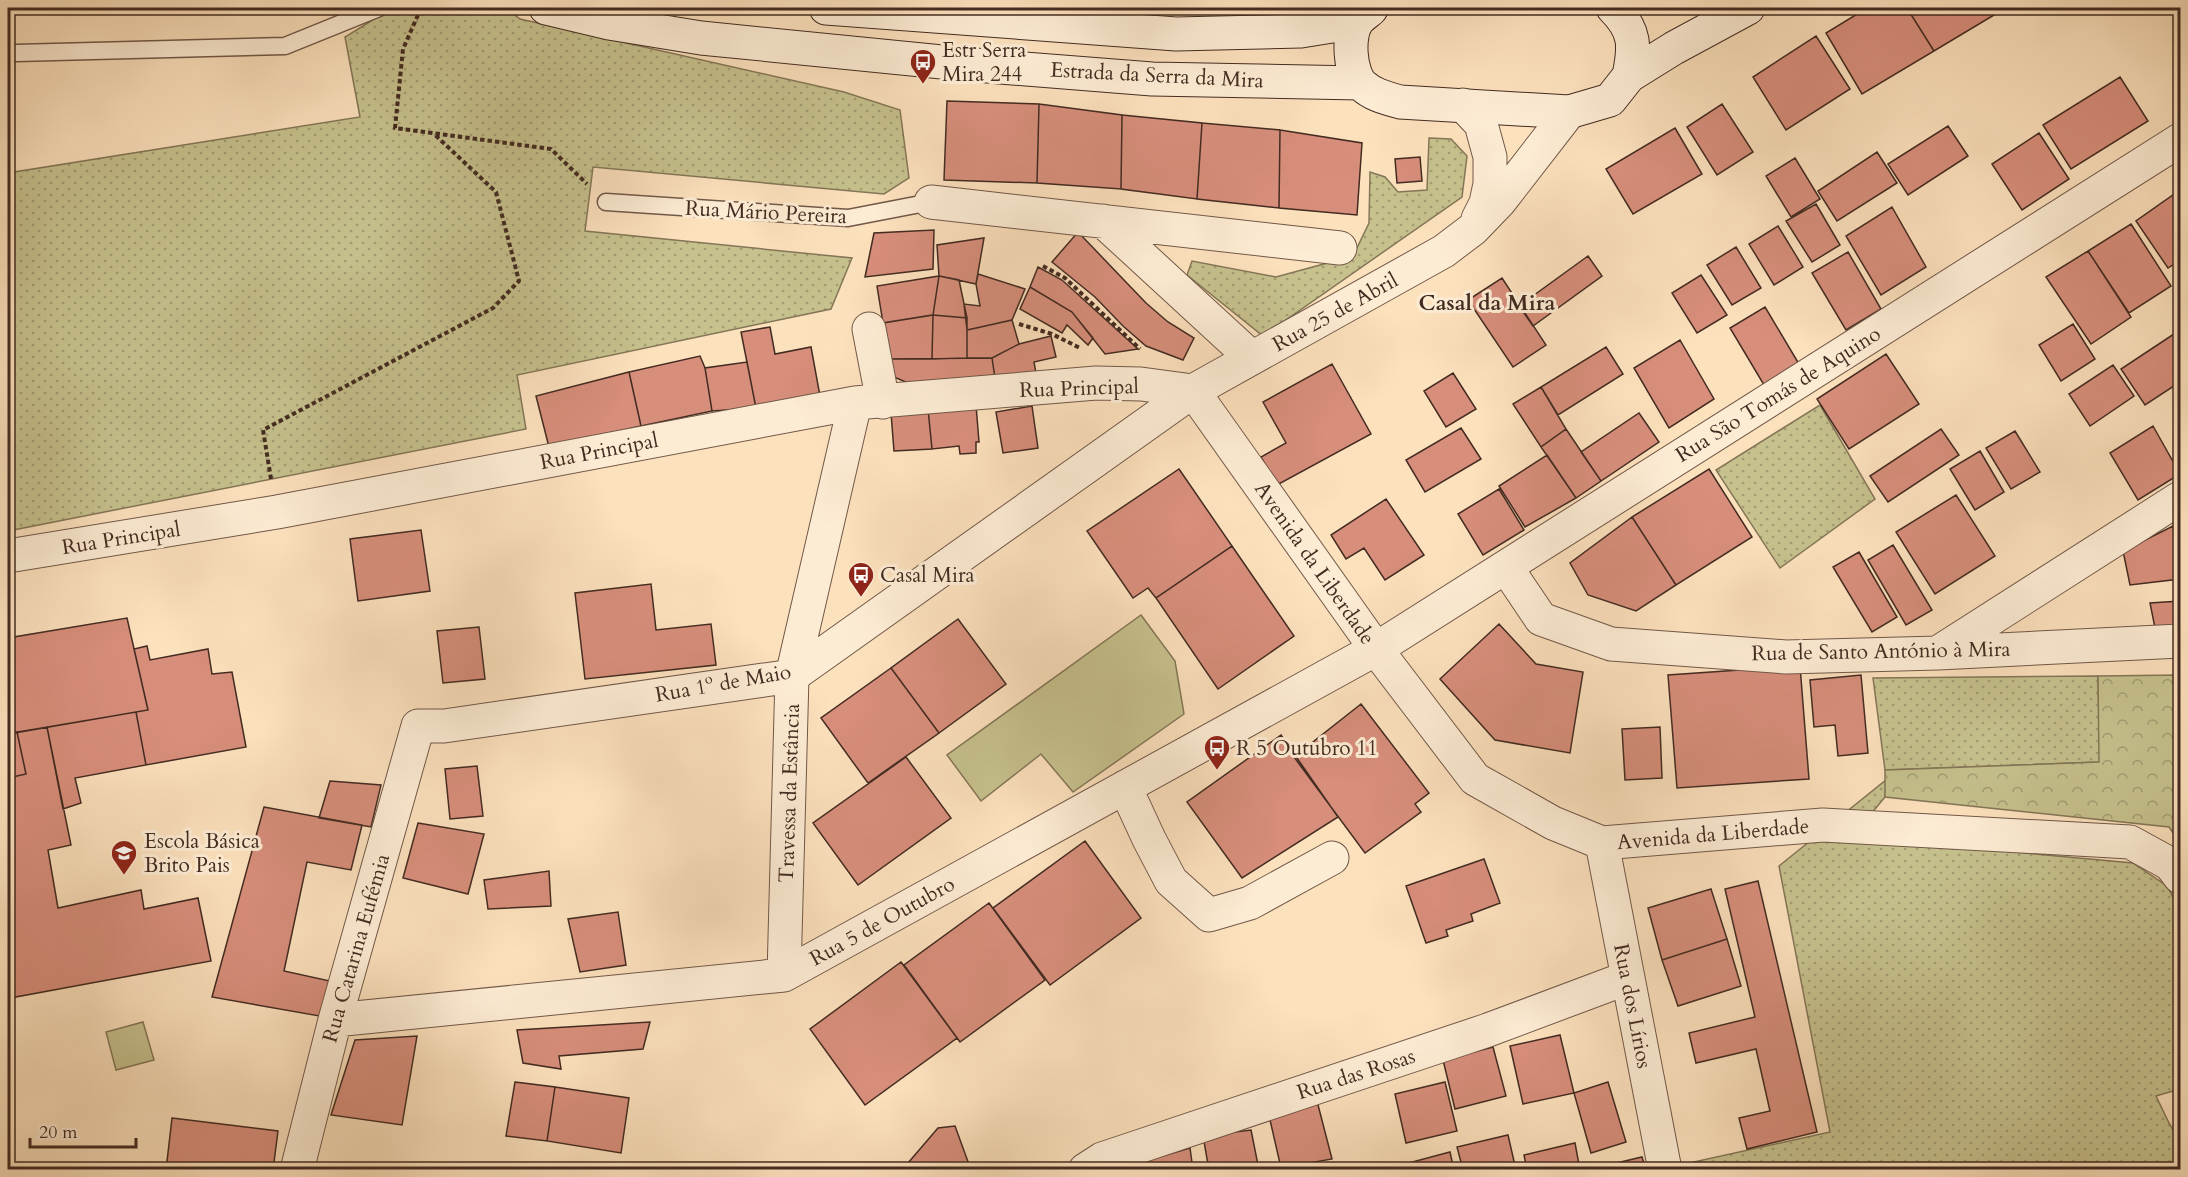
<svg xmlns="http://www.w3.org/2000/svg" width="2188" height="1177" font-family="Cardo,serif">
<defs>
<pattern id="grass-dots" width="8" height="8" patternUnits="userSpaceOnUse" patternTransform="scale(1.5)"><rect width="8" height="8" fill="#c6c18d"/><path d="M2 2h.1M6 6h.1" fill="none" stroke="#a29d73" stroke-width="1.8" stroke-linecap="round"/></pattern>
<pattern id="forest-crowns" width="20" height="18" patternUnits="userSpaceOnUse" patternTransform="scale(1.5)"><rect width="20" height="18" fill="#c6c18d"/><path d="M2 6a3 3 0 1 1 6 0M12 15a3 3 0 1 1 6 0" fill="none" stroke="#a29d73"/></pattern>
</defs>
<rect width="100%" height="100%" fill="#fce1bd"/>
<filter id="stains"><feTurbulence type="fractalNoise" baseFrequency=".00333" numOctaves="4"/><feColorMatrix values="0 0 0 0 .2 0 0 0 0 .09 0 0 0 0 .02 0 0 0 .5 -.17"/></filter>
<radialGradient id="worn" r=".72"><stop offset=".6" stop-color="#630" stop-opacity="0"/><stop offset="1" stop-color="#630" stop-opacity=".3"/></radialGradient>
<path fill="url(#grass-dots)" stroke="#847657" stroke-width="1.5" d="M392 8H506L520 19 844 92 900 110 909 178 884 194 593 167 585 231 852 258 831 309 517 375 526 429 8 531V173L360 117 345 37Z
M1429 138 1451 139 1467 156 1462 197 1263 336 1187 275 1192 261 1276 277 1353 256 1369 223 1370 172 1385 177 1398 192 1427 190Z
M1820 405 1875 499 1780 568 1716 470Z
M2098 676 2100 762 1885 770 1873 678Z
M1886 780 1885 797 1852 837 2133 863 2167 886 2180 910V1089L2156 1096 2169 1123 2180 1142V1169L1690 1170 1689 1163 1830 1132 1779 866Z"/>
<path fill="url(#forest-crowns)" stroke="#847657" stroke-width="1.5" d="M2180 675V843L2169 827 1885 797V770L2099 762 2098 676Z"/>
<path fill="#c6c18d" stroke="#847657" stroke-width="1.5" d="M1141 615 1175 661 1184 714 1073 792 1041 754 981 801 947 755Z
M143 1022 154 1060 116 1070 106 1032Z"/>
<path fill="#d78e7b" stroke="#432b21" stroke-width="1.5" d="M1867 8H1907L1934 51 1862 94 1826 33Z
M1907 8H2003L2004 9 1934 51Z
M1816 36 1850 89 1786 130 1753 77Z
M2120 77 2148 121 2071 169 2043 125Z
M947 101 1039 104 1037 183 944 180Z
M1039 104 1122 115 1121 189 1037 183Z
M1722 104 1753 152 1717 175 1687 127Z
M1122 115 1202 123 1197 199 1121 189Z
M1202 123 1280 130 1279 208 1197 199Z
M1948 126 1968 156 1908 195 1888 164Z
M1675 128 1702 174 1633 214 1606 169Z
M1280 130 1362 143 1357 215 1279 208Z
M2039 133 2069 179 2022 210 1992 164Z
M1877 152 1897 183 1837 221 1818 191Z
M1420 157 1422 181 1397 183 1395 159Z
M1795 158 1820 199 1791 217 1766 176Z
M2180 190V260L2168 268 2136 221Z
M1816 204 1840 245 1812 262 1786 221Z
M1892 207 1926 267 1881 295 1846 236Z
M2131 224 2171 286 2129 313 2088 251Z
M1778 226 1803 267 1774 285 1749 244Z
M934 230 933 269 865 277 874 233Z
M1078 232 1146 303 1168 322 1194 338 1183 360 1146 346 1123 326 1095 297 1052 262Z
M984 238 976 284 939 276 937 245Z
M1736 247 1761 288 1732 305 1707 265Z
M2088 251 2131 317 2091 344 2046 277Z
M1848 252 1881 309 1846 330 1812 273Z
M1588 256 1602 276 1533 326 1519 306Z
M1038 267 1062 280 1138 349 1105 354 1072 312 1030 287Z
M978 274 1025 289 1012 320 967 330 964 304 980 306 976 284Z
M1701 275 1727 315 1697 333 1672 293Z
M939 276 933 315 883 323 877 286Z
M939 276 959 280 967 318 933 315Z
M1502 278 1546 345 1513 367 1468 300Z
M1030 287 1072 312 1093 338 1088 345 1067 325 1062 333 1020 309Z
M1765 307 1799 364 1764 385 1730 328Z
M933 315 932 359H885L883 323Z
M933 315 967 318V358L932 359Z
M1012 320 1019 344 992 358H967V330Z
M2073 324 2095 359 2061 381 2039 345Z
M770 327 775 354 811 347 820 396 756 408 741 332Z
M2180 330V382L2145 405 2121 369Z
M1051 336 1056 357 1034 362 1036 373 995 378 992 358 1019 344Z
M1680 340 1714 399 1669 428 1634 368Z
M1606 347 1623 374 1558 415 1541 387Z
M1886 354 1919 404 1849 449 1817 399Z
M700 356 705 368 712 411 641 426 629 372Z
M992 358 995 378 925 390 889 375 885 359Z
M747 362 756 408 712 411 705 368Z
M1332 364 1371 434 1277 485 1261 457 1286 443 1263 402Z
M2113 365 2134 396 2090 426 2069 394Z
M629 372 641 426 549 447 536 396Z
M1453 373 1476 409 1446 427 1424 391Z
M1541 387 1566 429 1541 447 1513 404Z
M976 405 979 442H976V453L960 454 959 446 932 449 928 409Z
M1032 406 1038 448 1003 453 996 412Z
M928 409 932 449 894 451 891 413Z
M1639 413 1659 442 1601 481 1581 452Z
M2153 426 2180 474 2138 500 2110 453Z
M1461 428 1481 459 1425 492 1406 460Z
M1566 429 1601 481 1576 498 1541 447Z
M1941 429 1959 455 1888 502 1870 476Z
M2015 431 2040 472 2011 489 1986 448Z
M1980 451 2004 492 1975 510 1950 469Z
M1547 455 1576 498 1525 527 1499 486Z
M1179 469 1232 546 1156 598 1148 588 1133 598 1087 531Z
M1709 469 1752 537 1676 585 1632 517Z
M1499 489 1524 530 1483 555 1458 514Z
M1956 495 1995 556 1935 594 1896 532Z
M1386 499 1424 555 1385 580 1364 548 1346 559 1331 535Z
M1632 517 1676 585 1636 611 1588 595 1570 563Z
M2180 524V556L2173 526Z
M2173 526 2180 556V579L2130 585 2123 551Z
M421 530 430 591 358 601 350 539Z
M1893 545 1932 610 1906 625 1868 560Z
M1232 546 1294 636 1218 689 1156 598Z
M1859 552 1897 617 1872 632 1833 567Z
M651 584 656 630 711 624 716 665 585 679 575 593Z
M2180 601V625L2155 628 2150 603Z
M127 618 148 710 8 734V638Z
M958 619 1006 684 939 733 891 668Z
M1499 624 1536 664 1583 672 1570 753 1495 740 1440 679Z
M479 627 485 679 443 683 437 631Z
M147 646 150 660 208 649 212 674 232 672 246 747 146 765 136 712 148 710 134 649Z
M1800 666 1809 779 1677 788 1668 675Z
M891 668 939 733 868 783 821 718Z
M1861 675 1868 753 1838 756 1835 725 1814 727 1810 680Z
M1361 704 1429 793 1415 804 1421 812 1365 853 1294 757Z
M136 712 146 765 75 778 81 803 63 809 47 727Z
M47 727 71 845 48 850 58 908 141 890 144 909 198 898 211 961 10 998 8 984V778L26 774 17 732Z
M1660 727 1662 778 1625 780 1622 729Z
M17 732 26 774 8 778V734Z
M1281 735 1338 817 1242 878 1187 802Z
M906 757 951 818 858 885 813 823Z
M477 766 483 816 450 819 445 769Z
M330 781 381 785 371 827 319 818Z
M264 807 362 825 351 870 307 862 284 971 330 981 325 1017 212 997Z
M418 823 484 834 468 894 403 878Z
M1085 841 1141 918 1050 985 993 908Z
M1484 859 1500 903 1471 914 1473 921 1446 930 1448 936 1426 943 1406 886Z
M549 871 551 906 488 909 484 880Z
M1758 881 1817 1132 1747 1149 1739 1118 1770 1111 1756 1049 1696 1063 1689 1033 1755 1017 1725 889Z
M1711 889 1727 939 1662 960 1648 908Z
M989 903 1045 980 960 1042 904 965Z
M618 912 626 965 580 972 568 919Z
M1727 939 1741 986 1678 1006 1662 960Z
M901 962 957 1038 865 1105 810 1029Z
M650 1022 643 1049 559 1056 561 1069 523 1063 517 1030Z
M1560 1035 1574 1093 1523 1104 1510 1046Z
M417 1036 402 1125 331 1115 355 1040Z
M1493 1047 1506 1096 1455 1109 1443 1060Z
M515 1082 555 1087 547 1141 506 1136Z
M1445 1082 1457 1131 1406 1143 1395 1094Z
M1608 1082 1626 1142 1591 1153 1574 1093Z
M555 1087 629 1098 621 1153 547 1141Z
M1317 1101 1332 1159 1281 1168 1270 1120Z
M172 1118 278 1131 273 1170H166Z
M955 1126 971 1170H902L938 1128Z
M1251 1130 1259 1170H1209L1203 1136Z
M1508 1135 1516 1170H1463L1457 1147Z
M1575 1143 1580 1170H1527L1524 1155Z
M1190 1148 1193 1170H1135V1164Z
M1450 1152 1454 1170H1402L1401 1165Z
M1642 1157 1646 1170H1595V1168Z"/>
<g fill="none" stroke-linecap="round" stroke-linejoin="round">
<g stroke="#715848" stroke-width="19">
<path id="lane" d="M16 53 285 46 379 8
M606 202 848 218 931 202"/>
</g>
<g stroke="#715848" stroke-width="35">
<path id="street" d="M1463 105 1481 124 1490 157V184L1486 203 1478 219
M931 202 1340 248
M1103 221 1252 358
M869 329 883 402
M1193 391 1376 649 1475 779 1553 823 1602 843 1823 825 2130 842 2170 864 2180 877
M8 556 277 512 855 403 1096 383 1141 384 1193 391
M1506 567 1541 619 1611 644 1786 657 1938 653 2180 641
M1939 652 2180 498
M1125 787 1149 839 1171 881 1209 915 1250 903 1332 858
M1602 843 1665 1170
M784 975 792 676 855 403
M335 1020 784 975 1376 649 2180 140
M297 1170 335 1020 418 726H444L792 676 1193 391 1444 251 1473 229 1500 201 1569 112
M1085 1170 1102 1159 1488 1030 1627 978"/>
</g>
<g stroke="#432b21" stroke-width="35">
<path id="secondary" d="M546 8 609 23 701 38 962 64 1152 79 1360 83
M826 8 1176 34 1301 31 1357 22
M1613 8C1636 31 1635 46 1629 76
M1371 9C1367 13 1360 17 1357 22 1347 36 1350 73 1362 85 1373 95 1386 98 1400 102L1569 112 1610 100 1629 76 1674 48 1748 8"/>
</g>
<path stroke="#432b21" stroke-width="4" stroke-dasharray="4.5 3" stroke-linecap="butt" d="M421 8 403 49 395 128 551 149 587 184
M1043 266 1065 278 1140 349
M1019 324 1052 334 1080 348
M271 479 263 430 493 308 519 281 496 192 434 134"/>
<use href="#lane" stroke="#fdecd4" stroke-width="16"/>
<use href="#street" stroke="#fdecd4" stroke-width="33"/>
<use href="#secondary" stroke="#fdecd4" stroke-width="33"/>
</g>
<defs>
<g id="bus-pin" transform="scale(1.35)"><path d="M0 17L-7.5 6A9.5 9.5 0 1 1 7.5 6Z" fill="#8f2418" stroke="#fdecd4"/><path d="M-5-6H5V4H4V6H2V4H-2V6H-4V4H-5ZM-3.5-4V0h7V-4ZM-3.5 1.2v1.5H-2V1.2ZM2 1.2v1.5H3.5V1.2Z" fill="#fff"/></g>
<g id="school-pin" transform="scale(1.35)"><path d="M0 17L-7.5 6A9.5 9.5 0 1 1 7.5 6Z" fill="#8f2418" stroke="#fdecd4"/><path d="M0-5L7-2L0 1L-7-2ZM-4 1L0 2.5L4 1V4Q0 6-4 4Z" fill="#fff"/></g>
</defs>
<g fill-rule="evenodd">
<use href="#bus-pin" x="923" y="62"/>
<use href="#bus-pin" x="861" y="575"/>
<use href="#bus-pin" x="1217" y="748"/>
<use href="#school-pin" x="124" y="853"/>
</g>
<g text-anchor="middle" stroke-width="6" stroke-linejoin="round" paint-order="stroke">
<g font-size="21" fill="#432b21" stroke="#fdecd4" text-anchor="start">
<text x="942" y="57">Estr Serra<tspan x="942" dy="24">Mira 244</tspan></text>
<text x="880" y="582">Casal Mira</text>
<text x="1236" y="755">R 5 Outubro 11</text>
<text x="144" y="848">Escola Básica<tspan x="144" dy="24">Brito Pais</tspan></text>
</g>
<g font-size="21" fill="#432b21" stroke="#fdecd4">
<text transform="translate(1157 75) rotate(3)" y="7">Estrada da Serra da Mira</text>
<text transform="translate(766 212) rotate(3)" y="7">Rua Mário Pereira</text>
<text transform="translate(1335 312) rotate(-29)" y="7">Rua 25 de Abril</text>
<text transform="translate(1079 388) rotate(-2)" y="7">Rua Principal</text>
<text transform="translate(1778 394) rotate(-32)" y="7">Rua São Tomás de Aquino</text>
<text transform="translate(599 451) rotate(-11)" y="7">Rua Principal</text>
<text transform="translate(121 538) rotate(-9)" y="7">Rua Principal</text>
<text transform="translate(1315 563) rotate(55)" y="7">Avenida da Liberdade</text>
<text transform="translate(1881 651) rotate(-1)" y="7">Rua de Santo António à Mira</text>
<text transform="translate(723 683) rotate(-10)" y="7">Rua 1º de Maio</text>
<text transform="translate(789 793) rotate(-88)" y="7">Travessa da Estância</text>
<text transform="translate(1713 834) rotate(-5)" y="7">Avenida da Liberdade</text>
<text transform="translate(882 921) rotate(-29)" y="7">Rua 5 de Outubro</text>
<text transform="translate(356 948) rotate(-74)" y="7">Rua Catarina Eufémia</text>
<text transform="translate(1633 1006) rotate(79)" y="7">Rua dos Lírios</text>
<text transform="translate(1356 1074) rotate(-18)" y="7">Rua das Rosas</text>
</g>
<g font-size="22" font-weight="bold" fill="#432b21" stroke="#fdecd4">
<text x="1487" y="310">Casal da Mira</text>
</g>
</g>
<rect width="2188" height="1177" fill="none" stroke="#fce1bd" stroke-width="30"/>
<rect x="9" y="9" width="2170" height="1159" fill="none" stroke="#432b21" stroke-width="3"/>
<rect x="15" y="15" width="2158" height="1147" fill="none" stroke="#432b21" stroke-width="1.5"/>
<path d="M30 1138v9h106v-9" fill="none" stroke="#432b21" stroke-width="3"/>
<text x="39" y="1138" font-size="18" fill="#432b21" stroke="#fdecd4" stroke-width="4.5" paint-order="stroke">20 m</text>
<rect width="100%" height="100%" filter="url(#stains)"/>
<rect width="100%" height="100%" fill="url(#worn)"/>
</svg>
